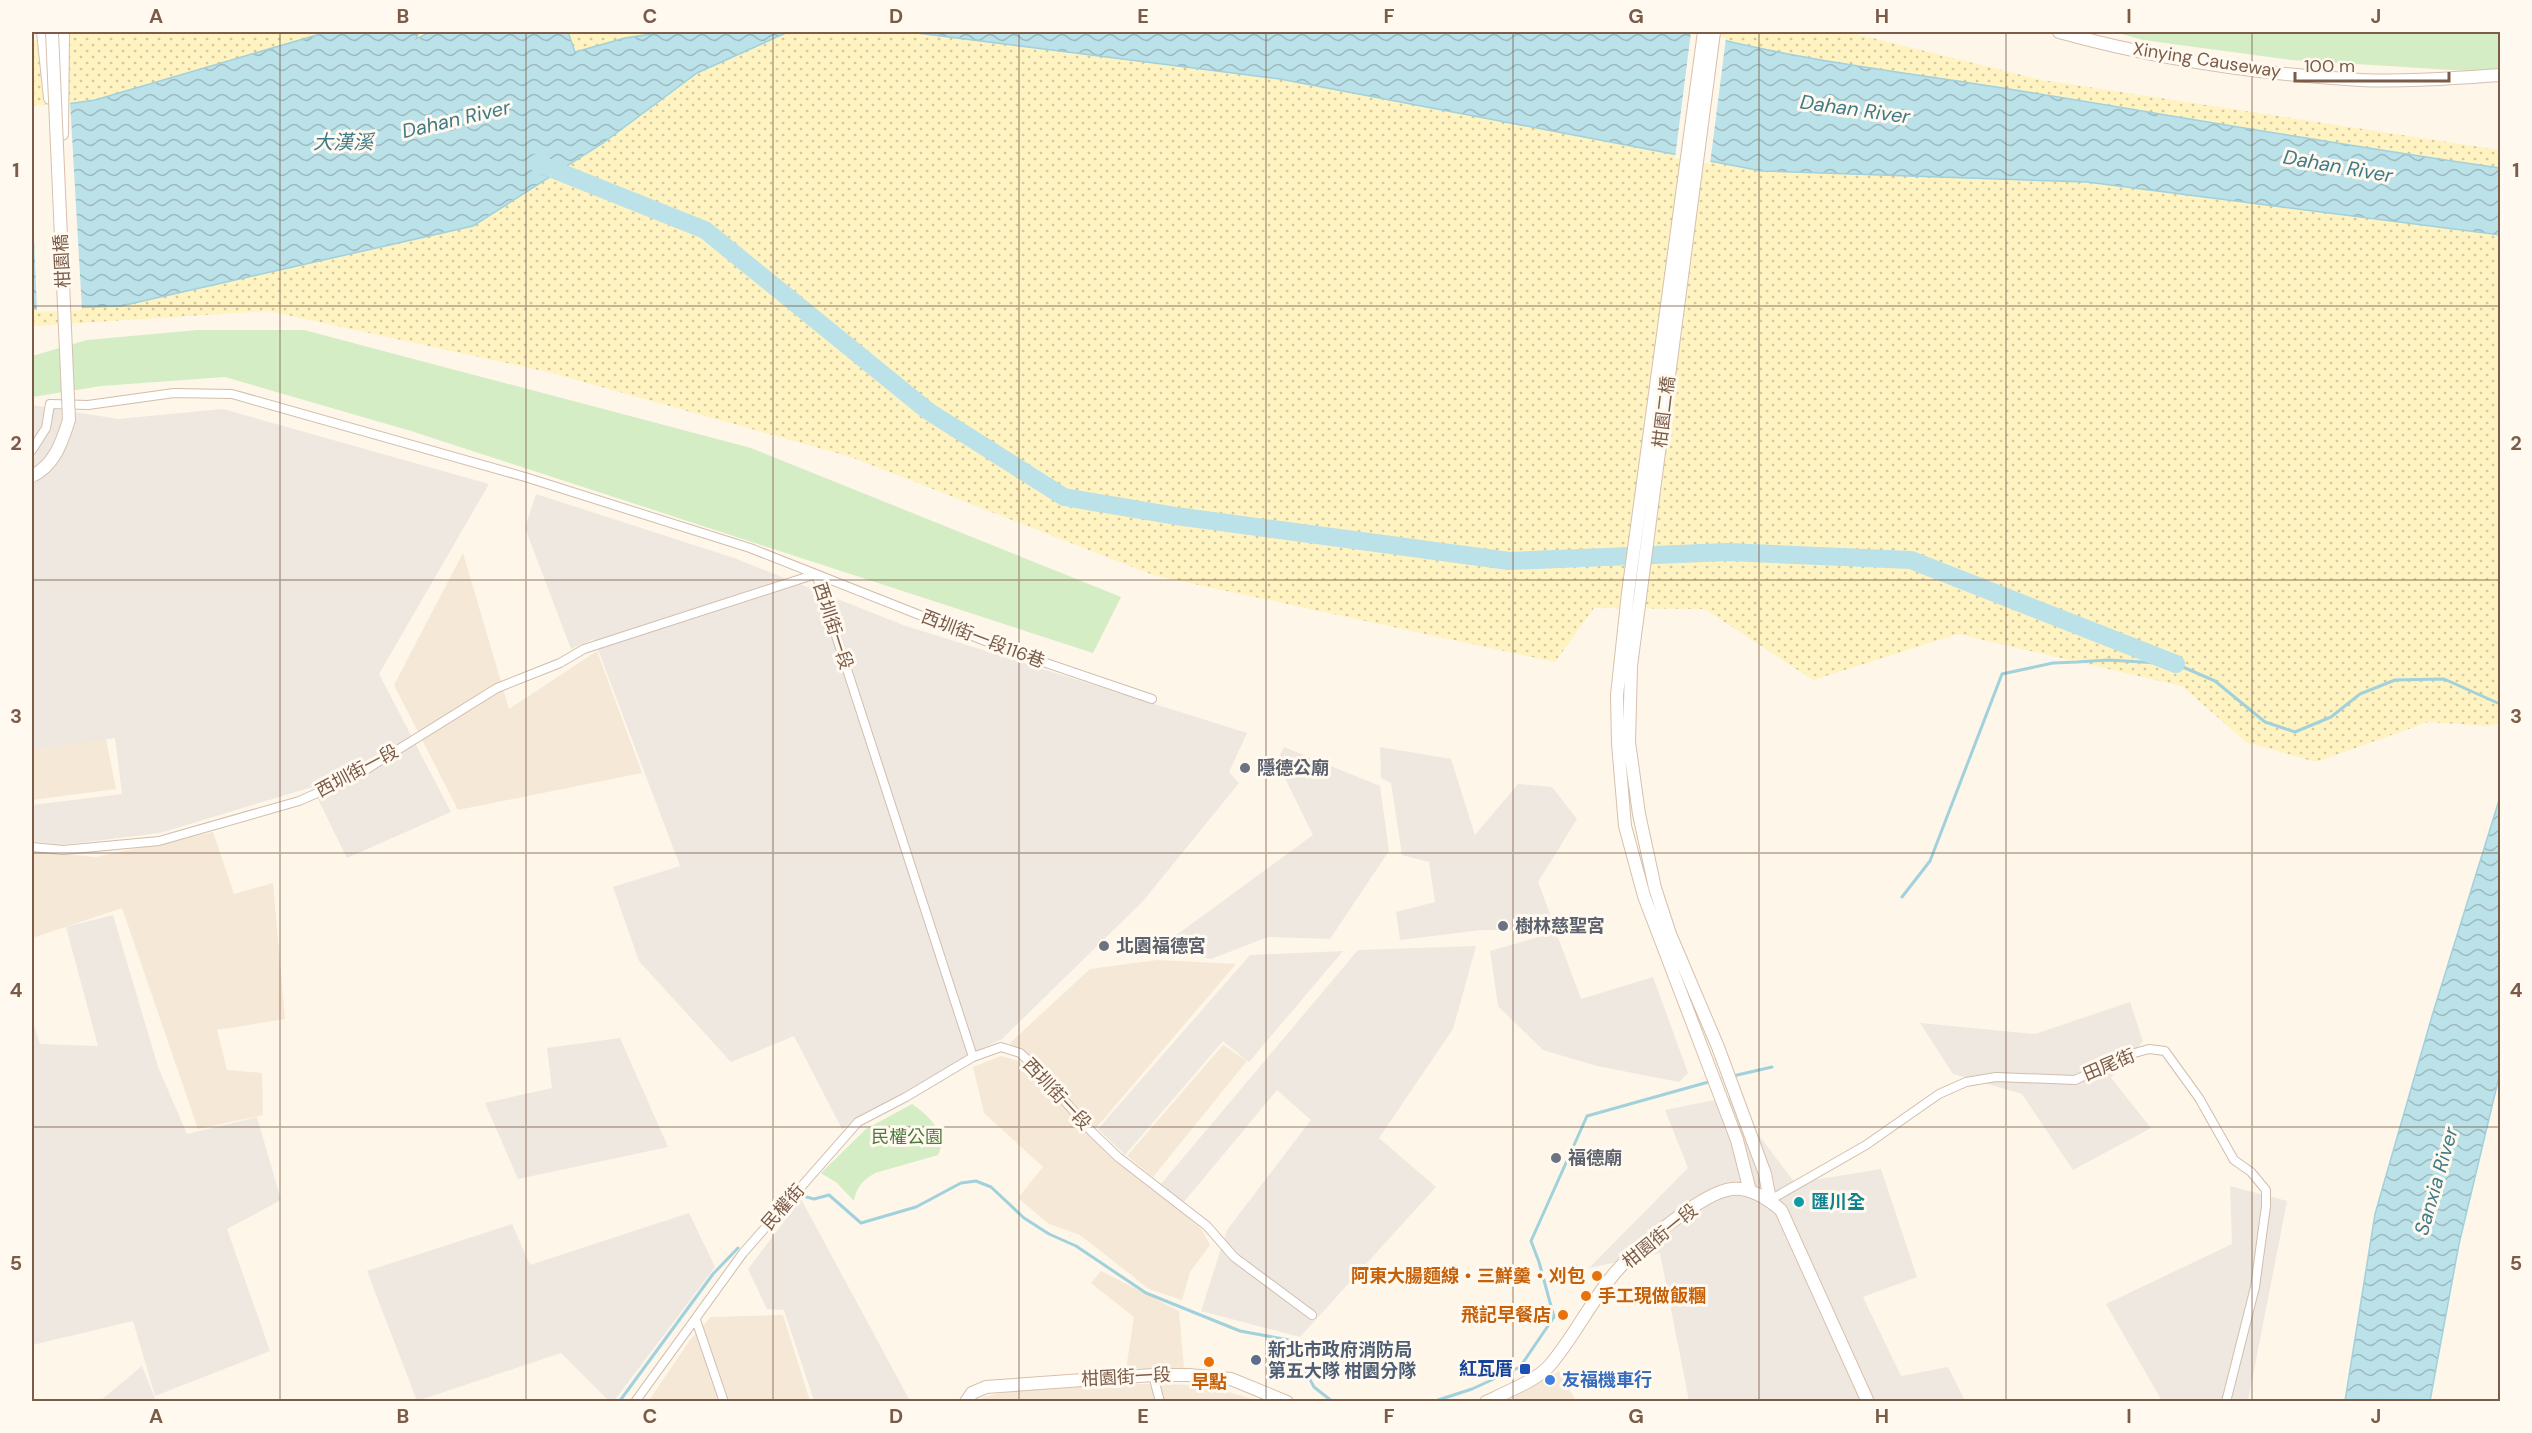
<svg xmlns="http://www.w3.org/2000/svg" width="2532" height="1433" font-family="'DM Sans','Noto Sans TC',sans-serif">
<defs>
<pattern id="sand-dots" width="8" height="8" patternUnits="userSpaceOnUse" patternTransform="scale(1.5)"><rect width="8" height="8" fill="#fff3c1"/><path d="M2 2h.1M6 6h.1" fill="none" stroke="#d3c89f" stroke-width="1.8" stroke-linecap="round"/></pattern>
<pattern id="water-waves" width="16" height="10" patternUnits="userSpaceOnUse" patternTransform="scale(1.5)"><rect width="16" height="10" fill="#bbe1e9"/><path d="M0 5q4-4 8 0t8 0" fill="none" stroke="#9dbabf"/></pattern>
</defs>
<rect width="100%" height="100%" fill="#fef6e8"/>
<path fill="#f6e8d6" d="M463 553 509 709 597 651 642 773 458 810 394 685Z
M99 704 116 789 32 800V714Z
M213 832 234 894 273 883 285 1019 217 1030 227 1070 262 1073 263 1115 198 1129 122 908 32 938V851L96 857Z
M1157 960 1236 964 1096 1128 1010 1043 1090 969Z
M1223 1045 1247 1061 1153 1177 1127 1156Z
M1001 1056 1019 1061 1044 1088 1202 1230 1210 1245 1190 1272 1182 1300 1149 1289 1080 1235 1049 1224 1018 1198 1043 1167 984 1113 973 1067Z
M1101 1271 1179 1311 1184 1368 1126 1369 1134 1317 1091 1283Z
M783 1315 810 1401 648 1402 690 1340 711 1317Z
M1559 1371 1576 1401H1507Z
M1139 1384 1205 1385 1259 1401 980 1402 983 1397 1014 1390Z"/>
<path fill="#eee8e1" d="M32 405 118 419 223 409 489 484 379 674 451 812 347 858 312 787 160 833 61 845 32 841V805L122 794 115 738 32 749Z
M536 494 734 558 903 625 1247 733 1229 772 1239 783 1143 901 1002 1039 964 1057 842 1129 794 1036 731 1062 639 961 613 887 680 866 594 639 571 649 525 528Z
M1284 747 1380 786 1389 851 1330 939 1268 937 1211 959 1178 951 1171 939 1313 835 1277 762Z
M1380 747 1451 759 1475 835 1518 784 1552 787 1577 819 1538 882 1556 930H1481L1400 940 1396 912 1435 902 1429 862 1402 855 1391 783 1381 778Z
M113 915 158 1067 187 1134 257 1117 281 1200 227 1229 270 1351 155 1396 133 1321 32 1345V1019L40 1044 98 1046 66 927Z
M1556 932 1581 999 1653 977 1688 1073 1679 1082 1597 1066 1543 1050 1498 1006 1490 951Z
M1476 946 1453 1029 1379 1138 1436 1187 1300 1337 1201 1311 1227 1230 1311 1120 1277 1090 1183 1203 1161 1184 1358 950Z
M1343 951 1249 1062 1223 1041 1125 1155 1098 1129 1250 955Z
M2130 1002 2143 1041 2111 1078 2151 1128 2073 1170 2022 1094 1953 1074 1920 1023 2035 1034Z
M620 1038 668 1147 518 1179 485 1103 552 1088 547 1048Z
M1730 1097 1795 1183 1881 1169 1917 1277 1863 1297 1901 1376 1948 1367 1965 1401H1689L1660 1253 1589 1268 1688 1168 1665 1110Z
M2230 1186 2287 1201 2248 1401H2162L2106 1304 2232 1244Z
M801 1199 910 1401H814L784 1310 767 1309 748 1269Z
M689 1213 715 1267 614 1401H609L561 1353 417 1401 367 1271 512 1224 530 1265Z
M142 1366 156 1401H100Z"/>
<path fill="url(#sand-dots)" d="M60 32H1848L2042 80 2500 150V723L2490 726 2428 722 2316 762 2246 742 2182 686 1958 634 1813 680 1705 609 1594 608 1555 662 1153 575 851 457 552 373 269 311 32 326V41Z"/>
<path fill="#d4edc5" d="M2115 32H2500V73L2292 60 2143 40Z
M197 330H304L751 448 1121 597 1093 653 411 431 225 377 101 386 32 397V356L87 340Z
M912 1104C928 1115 949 1134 938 1155L875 1173C862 1181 857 1186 854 1201L837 1183 821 1173 866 1129Z"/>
<path fill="url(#water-waves)" stroke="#a0d1dc" stroke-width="1.5" d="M327 32H419L416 39 430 32H568L575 52 625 38 664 32H788L697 73 603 143 473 226 121 306 32 309V109L95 100Z
M909 32H1691C1799 61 1911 73 2021 91 2181 117 2340 145 2500 168V235L2087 182 1762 171 1280 79Z
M2500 797V1073L2459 1244 2430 1401H2345L2375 1214 2432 1016Z"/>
<path fill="#fef6e8" d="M1691 32H1703L1726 38 1710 164 1675 158Z
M70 101 82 310 37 312 32 186V106Z"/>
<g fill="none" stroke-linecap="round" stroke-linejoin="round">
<path stroke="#a0d1dc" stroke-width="3" d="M1902 897 1930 861 2002 674 2053 663 2077 662 2108 660 2176 664 2215 681 2265 722 2295 732 2331 717 2360 694 2395 680 2444 679 2500 704
M1733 1076 1772 1067
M803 1196 814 1199 829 1195 861 1223 916 1207 961 1183 976 1181 991 1187 1024 1218 1049 1234 1076 1246 1146 1293 1240 1331 1289 1340 1314 1387 1333 1402
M619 1402 713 1274 738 1248
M1432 1402 1472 1389 1520 1367 1554 1317 1539 1262 1531 1241 1587 1116 1712 1081"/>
<path stroke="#bbe1e9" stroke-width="18" d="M537 163 705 230 928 411 1064 497 1176 516 1509 561 1727 552 1911 560 2176 664"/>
<g stroke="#d1beac" stroke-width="10">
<path id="street" d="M32 450 46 428 50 404 88 405 174 393 232 394 525 477 750 548 1008 650 1152 699
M816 574 973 1057
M32 847 63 850 159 841 299 801 354 777 497 688 560 663 584 649 816 574
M1770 1200 1866 1145 1939 1094 1966 1082 1996 1077 2075 1080 2131 1054 2149 1049 2165 1051 2199 1098 2234 1160 2251 1172 2266 1190V1206L2255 1287 2226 1402
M696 1320 724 1402
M1153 1375 1160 1402
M635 1402 743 1253 858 1122 906 1097 973 1057 1001 1047 1020 1053 1035 1067 1092 1132 1118 1157 1207 1226 1234 1257 1312 1315"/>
</g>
<g stroke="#d7c0ac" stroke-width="14">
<path id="secondary" d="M43 32 50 98
M1704 32 1628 593 1617 695 1618 743 1625 826 1644 896 1737 1140 1750 1191
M1714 32 1631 666 1629 742 1639 814 1655 888 1670 934 1718 1047 1765 1174 1770 1200
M2059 32C2156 59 2259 74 2360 80 2406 82 2454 78 2500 75
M62 134 63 32
M966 1402 972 1393 986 1387 1153 1375H1189L1231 1379 1287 1402
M1486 1402 1495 1398C1512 1389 1537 1380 1550 1365 1574 1337 1590 1303 1614 1274 1633 1251 1702 1192 1732 1189 1750 1187 1768 1199 1781 1210L1868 1402"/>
</g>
<use href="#street" stroke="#fff" stroke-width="8"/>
<use href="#secondary" stroke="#fff" stroke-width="12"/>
<g stroke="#d7c0ac" stroke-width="14" stroke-linecap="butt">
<path id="secondary-bridge" d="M32 476C54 466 62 442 69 420L52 32"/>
</g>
<use href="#secondary-bridge" stroke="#fff" stroke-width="12"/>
</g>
<path fill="none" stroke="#7a5c49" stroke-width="1.5" stroke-opacity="0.55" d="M280 32V1402M526 32V1402M773 32V1402M1019 32V1402M1266 32V1402M1513 32V1402M1759 32V1402M2006 32V1402M2252 32V1402M32 306H2500M32 580H2500M32 853H2500M32 1127H2500"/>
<g fill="#6b7280" stroke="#fff9f0" stroke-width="2">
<circle cx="1245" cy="768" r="6"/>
<circle cx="1503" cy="926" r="6"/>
<circle cx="1104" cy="946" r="6"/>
<circle cx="1556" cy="1158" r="6"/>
</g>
<circle fill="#0f9aa8" stroke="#fff9f0" stroke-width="2" cx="1799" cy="1202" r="6"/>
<g fill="#e8710a" stroke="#fff9f0" stroke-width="2">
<circle cx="1597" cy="1276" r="6"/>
<circle cx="1586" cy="1296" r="6"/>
<circle cx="1563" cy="1315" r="6"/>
<circle cx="1209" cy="1362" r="6"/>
</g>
<circle fill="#5c6f8a" stroke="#fff9f0" stroke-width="2" cx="1256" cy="1360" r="6"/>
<rect fill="#1a4fb4" stroke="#fff9f0" stroke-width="2" x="1519" y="1363" width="12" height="12" rx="3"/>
<circle fill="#3f7fe0" stroke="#fff9f0" stroke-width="2" cx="1550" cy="1380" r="6"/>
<g text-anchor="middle" stroke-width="6" stroke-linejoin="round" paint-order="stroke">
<g font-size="18" fill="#7a5c49" stroke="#fff9f0">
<text transform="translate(2207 60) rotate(9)" y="6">Xinying Causeway</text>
<text transform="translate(62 261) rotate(-93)" y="6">柑園橋</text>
<text transform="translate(1664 412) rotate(-83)" y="6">柑園二橋</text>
<text transform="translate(833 626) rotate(72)" y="6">西圳街一段</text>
<text transform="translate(983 639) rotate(21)" y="6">西圳街一段116巷</text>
<text transform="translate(357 771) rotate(-28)" y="6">西圳街一段</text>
<text transform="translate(2109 1065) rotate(-23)" y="6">田尾街</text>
<text transform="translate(1057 1094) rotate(47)" y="6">西圳街一段</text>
<text transform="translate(783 1207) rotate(-49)" y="6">民權街</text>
<text transform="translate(1660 1236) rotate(-39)" y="6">柑園街一段</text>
<text transform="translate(1126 1377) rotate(-3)" y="6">柑園街一段</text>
</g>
<g font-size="18" font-weight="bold" fill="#5b616d" stroke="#fff9f0" text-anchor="start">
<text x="1257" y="774">隱德公廟</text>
<text x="1515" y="932">樹林慈聖宮</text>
<text x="1116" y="952">北園福德宮</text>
<text x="1568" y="1164">福德廟</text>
</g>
<g font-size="18" fill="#4e7a3e" stroke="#fff9f0">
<text x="907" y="1143">民權公園</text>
</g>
<g font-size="18" font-weight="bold" fill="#0d838f" stroke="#fff9f0" text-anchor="start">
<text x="1811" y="1208">匯川全</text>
</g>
<g font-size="18" font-weight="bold" fill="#c56008" stroke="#fff9f0" text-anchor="end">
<text x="1585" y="1282">阿東大腸麵線‧三鮮羹‧刈包</text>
<text x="1598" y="1302" text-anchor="start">手工現做飯糰</text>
<text x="1551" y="1321">飛記早餐店</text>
<text x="1209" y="1388" text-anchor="middle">早點</text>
</g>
<g font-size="18" font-weight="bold" fill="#4e5e75" stroke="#fff9f0" text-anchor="start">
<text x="1268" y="1356">新北市政府消防局<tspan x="1268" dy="21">第五大隊 柑園分隊</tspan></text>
</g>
<g font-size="18" font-weight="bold" fill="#164399" stroke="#fff9f0" text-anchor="end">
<text x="1513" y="1375">紅瓦厝</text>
</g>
<g font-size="18" font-weight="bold" fill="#366cbe" stroke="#fff9f0" text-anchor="start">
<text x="1562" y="1386">友福機車行</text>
</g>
<g font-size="20" font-style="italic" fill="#3f7a87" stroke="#fff9f0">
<text transform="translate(1855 109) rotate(8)" y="7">Dahan River</text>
<text transform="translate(456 119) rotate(-13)" y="7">Dahan River</text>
<text x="343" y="149">大漢溪</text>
<text transform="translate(2338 166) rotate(10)" y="7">Dahan River</text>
<text transform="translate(2436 1181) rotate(-74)" y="7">Sanxia River</text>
</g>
</g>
<rect width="2532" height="1433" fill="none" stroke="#fff9f0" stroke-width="66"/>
<path d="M2295 72v9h154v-9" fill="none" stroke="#7a5c49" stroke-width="3"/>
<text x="2304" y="72" font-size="18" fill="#7a5c49" stroke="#fff9f0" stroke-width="4.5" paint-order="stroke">100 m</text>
<rect x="33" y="33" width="2466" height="1367" fill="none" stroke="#7a5c49" stroke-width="2"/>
<g font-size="20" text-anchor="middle" font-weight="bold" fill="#7a5c49">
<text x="156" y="23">A</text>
<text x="403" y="23">B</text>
<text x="650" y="23">C</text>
<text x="896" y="23">D</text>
<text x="1143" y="23">E</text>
<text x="1389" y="23">F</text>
<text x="1636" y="23">G</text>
<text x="1882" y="23">H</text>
<text x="2129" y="23">I</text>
<text x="2376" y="23">J</text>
<text x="16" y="177">1</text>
<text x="2516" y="177">1</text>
<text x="16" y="450">2</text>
<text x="2516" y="450">2</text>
<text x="16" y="723">3</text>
<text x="2516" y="723">3</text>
<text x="16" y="997">4</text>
<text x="2516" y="997">4</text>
<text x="16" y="1270">5</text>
<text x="2516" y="1270">5</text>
<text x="156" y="1423">A</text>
<text x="403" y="1423">B</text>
<text x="650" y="1423">C</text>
<text x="896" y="1423">D</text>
<text x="1143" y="1423">E</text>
<text x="1389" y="1423">F</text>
<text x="1636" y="1423">G</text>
<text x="1882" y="1423">H</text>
<text x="2129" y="1423">I</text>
<text x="2376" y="1423">J</text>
</g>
</svg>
